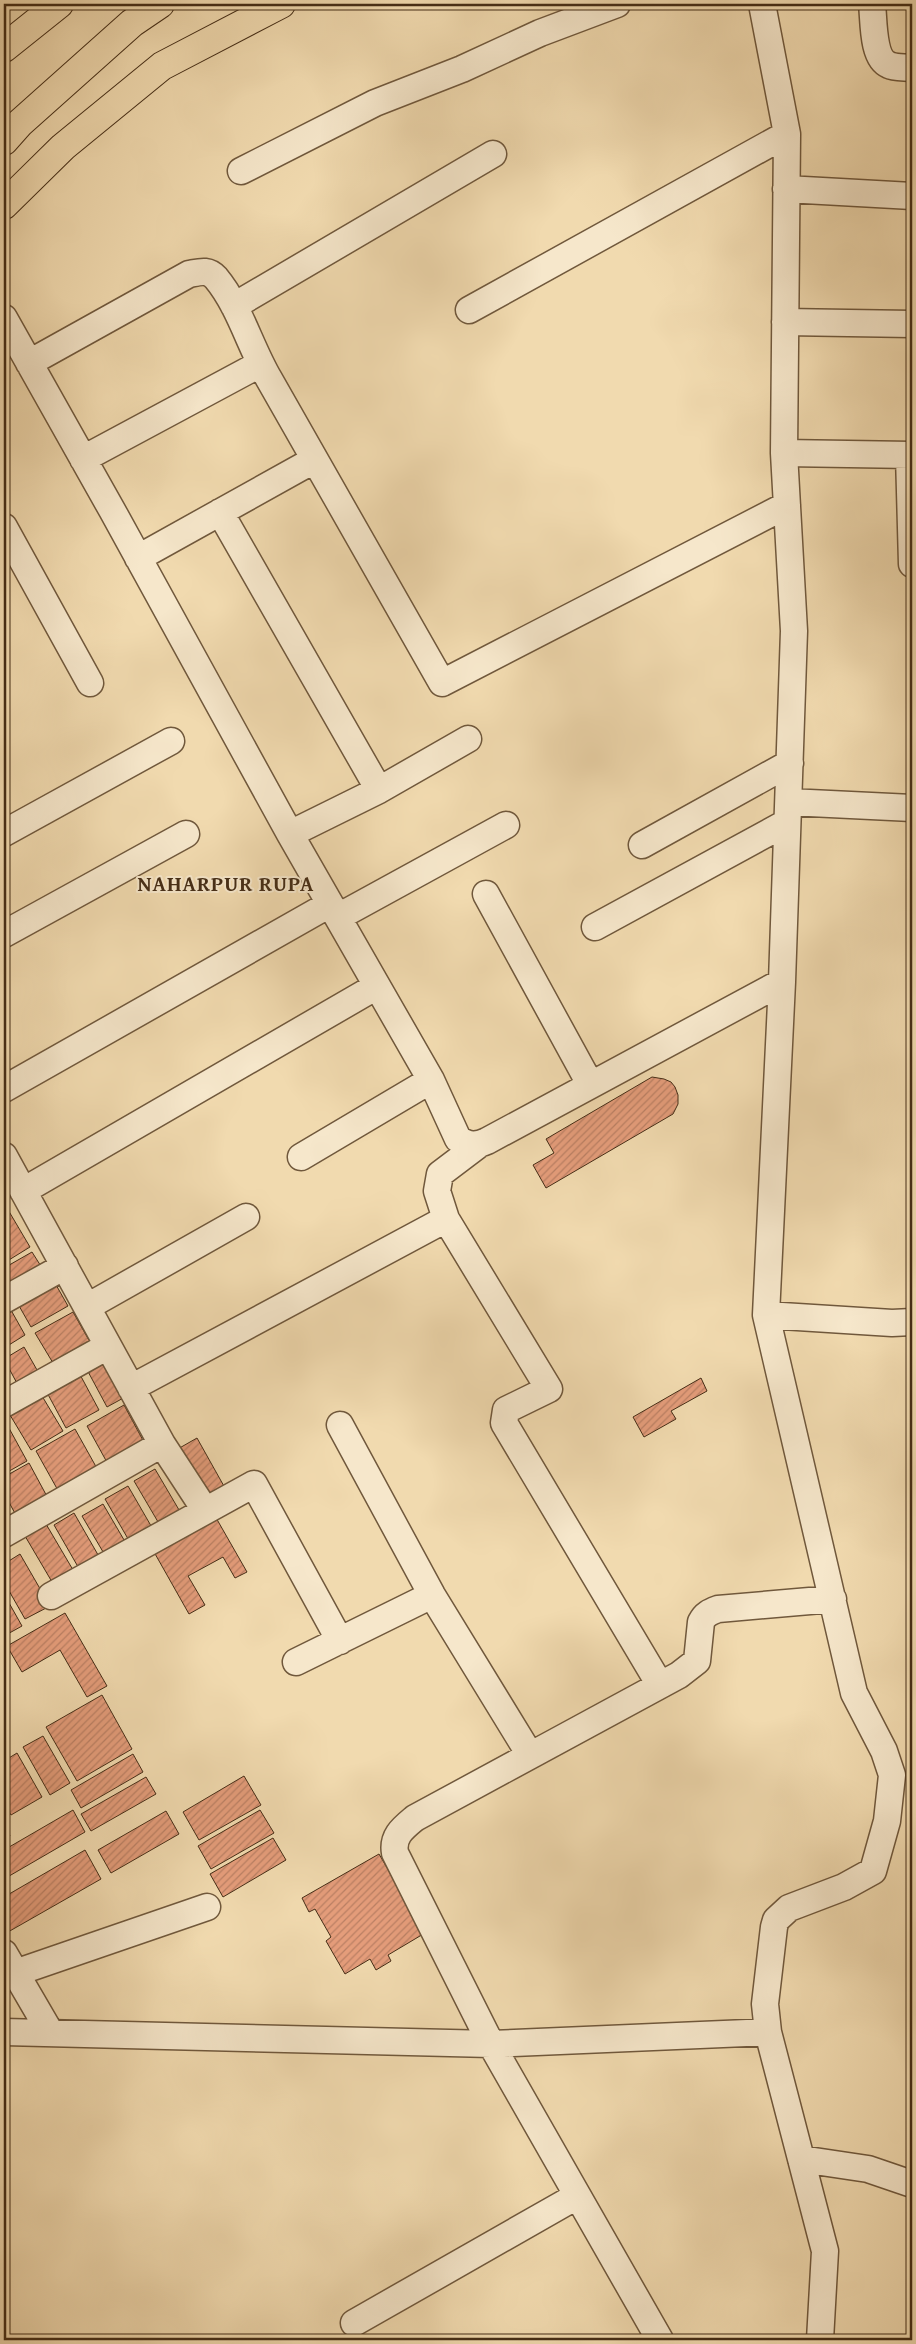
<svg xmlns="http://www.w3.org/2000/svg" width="916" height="2344" font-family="'Gentium Book Plus',serif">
<defs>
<pattern id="building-hatch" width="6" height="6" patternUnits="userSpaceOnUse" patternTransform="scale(1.25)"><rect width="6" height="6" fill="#e59d7b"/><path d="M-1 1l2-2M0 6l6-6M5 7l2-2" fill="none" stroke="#bb8064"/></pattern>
</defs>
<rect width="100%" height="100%" fill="#f1daaf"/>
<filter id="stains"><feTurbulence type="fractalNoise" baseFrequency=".004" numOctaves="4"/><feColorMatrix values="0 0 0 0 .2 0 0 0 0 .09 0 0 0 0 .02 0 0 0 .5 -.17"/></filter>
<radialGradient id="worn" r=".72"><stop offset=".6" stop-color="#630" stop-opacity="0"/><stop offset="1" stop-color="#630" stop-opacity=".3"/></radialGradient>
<path fill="url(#building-hatch)" stroke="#452d16" d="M652 1077 664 1079 671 1082 675 1087 678 1095V1104L673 1114 546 1188 533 1165 554 1153 546 1139Z
M4 1203 30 1247 4 1263Z
M32 1252 44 1271 4 1295V1268Z
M51 1276 68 1306 31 1327 14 1297Z
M7 1303 25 1335 4 1348V1305Z
M73 1312 90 1342 53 1363 35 1333Z
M24 1347 41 1377 20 1389 4 1359Z
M104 1355 127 1396 107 1407 85 1366Z
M77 1369 99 1410 66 1428 44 1387Z
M701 1378 707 1391 671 1411 676 1419 644 1437 633 1417Z
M39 1391 63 1431 31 1450 7 1410Z
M124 1405 146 1446 109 1466 87 1426Z
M4 1419 27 1461 4 1474Z
M75 1429 99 1472 60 1494 36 1451Z
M197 1438 225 1488 204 1500 176 1450Z
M29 1463 50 1502 18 1519 4 1493V1477Z
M155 1469 182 1515 161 1527 134 1481Z
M128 1486 154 1531 131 1544 105 1499Z
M103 1504 127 1545 106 1557 82 1516Z
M74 1513 101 1560 81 1572 54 1525Z
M215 1516 247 1572 235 1578 223 1557 188 1576 205 1605 189 1614 154 1552Z
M46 1524 76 1575 55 1587 25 1536Z
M20 1554 50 1606 25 1619 4 1582V1564Z
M4 1594 22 1626 4 1636Z
M65 1613 107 1686 87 1697 60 1650 22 1672 7 1646Z
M102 1695 132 1749 77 1781 46 1727Z
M43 1736 70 1783 50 1795 23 1747Z
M17 1753 42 1797 11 1815 4 1803V1761Z
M133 1754 143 1772 81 1808 71 1790Z
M244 1776 261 1805 199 1840 183 1812Z
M146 1777 156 1794 91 1831 81 1814Z
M73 1810 85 1832 4 1879V1850Z
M260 1810 274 1833 211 1869 198 1846Z
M166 1811 179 1834 111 1873 98 1850Z
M4 1824 10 1836 4 1840Z
M273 1838 286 1860 223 1897 210 1874Z
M85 1850 101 1879 8 1932 4 1924V1897Z
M379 1854 425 1933 388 1955 391 1961 376 1970 370 1959 345 1974 326 1941 331 1937 315 1909 309 1912 302 1898Z"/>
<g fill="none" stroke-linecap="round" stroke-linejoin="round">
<g stroke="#70583c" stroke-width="29">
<path id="minor" d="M762 4 787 134 784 453 794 631 782 982 766 1315 854 1693 884 1751 892 1775 887 1821 873 1871 844 1887 789 1908 776 1920 774 1927 765 2004 768 2032 825 2251 820 2340
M872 4C874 20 872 58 889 65 895 68 905 67 912 68
M241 171 375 103 462 69 540 33 617 4
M786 189 912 196
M234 306 493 154
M469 310 787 134
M4 318 112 510 290 834 431 1080 458 1139C469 1146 476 1146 487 1141L782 982
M785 322 912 324
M29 363 189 274C200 272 208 269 216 278 240 307 250 347 269 379 326 481 384 582 442 683L787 505
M784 453 912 455
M909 455 912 564
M83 459 260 364
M220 512 379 790
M4 527 90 683
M138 558 314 460
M789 802 912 808
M4 833 171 741
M290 834 379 790 468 739
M642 845 790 763
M486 894 590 1084
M338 917 506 825
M595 927 786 823
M4 934 186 834
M4 1089 330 904
M477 1146 440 1174 437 1191 446 1219 549 1389 506 1410 504 1423 660 1685
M4 1156 162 1444 205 1510
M301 1157 431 1080
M23 1191 377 986
M4 1300 65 1266
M87 1307 246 1217
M766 1315 892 1323 912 1322
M131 1388 446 1219
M4 1404 108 1346
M340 1425 432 1595 530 1755
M4 1534 162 1444
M51 1596 254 1484 340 1641
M296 1662 432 1595
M4 1953 50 2032
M15 1973 207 1907
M4 2032 491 2044 768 2032
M801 2159 868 2169 912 2184
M354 2323 577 2196
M660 2340 491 2044 395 1853C392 1836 403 1828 415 1818L679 1675 697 1661 701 1622C705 1614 710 1612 718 1609L833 1599"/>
</g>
<g stroke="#452d16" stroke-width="30">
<path id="major" d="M4 205 63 147 162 66 281 4"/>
</g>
<g stroke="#452d16" stroke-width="30">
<path id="highway" d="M4 48 59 4
M4 141 20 123 132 23 160 4"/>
</g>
<use href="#minor" stroke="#f6e7cb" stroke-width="26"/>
<use href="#major" stroke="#f1daaf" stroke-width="28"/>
<use href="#highway" stroke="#f1daaf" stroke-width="28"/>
</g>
<g text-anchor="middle" stroke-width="4" stroke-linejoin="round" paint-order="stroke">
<g font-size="21" font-weight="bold" letter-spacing="1" fill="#452d16" stroke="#f6e7cb">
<text x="226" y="891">NAHARPUR RUPA</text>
</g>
</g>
<rect width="916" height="2344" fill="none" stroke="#f1daaf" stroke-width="20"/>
<rect x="5" y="5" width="906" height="2334" fill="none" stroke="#452d16" stroke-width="2.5"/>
<rect x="10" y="10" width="896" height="2324" fill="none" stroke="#452d16"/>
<rect width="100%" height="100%" filter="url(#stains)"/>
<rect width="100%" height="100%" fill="url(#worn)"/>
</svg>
